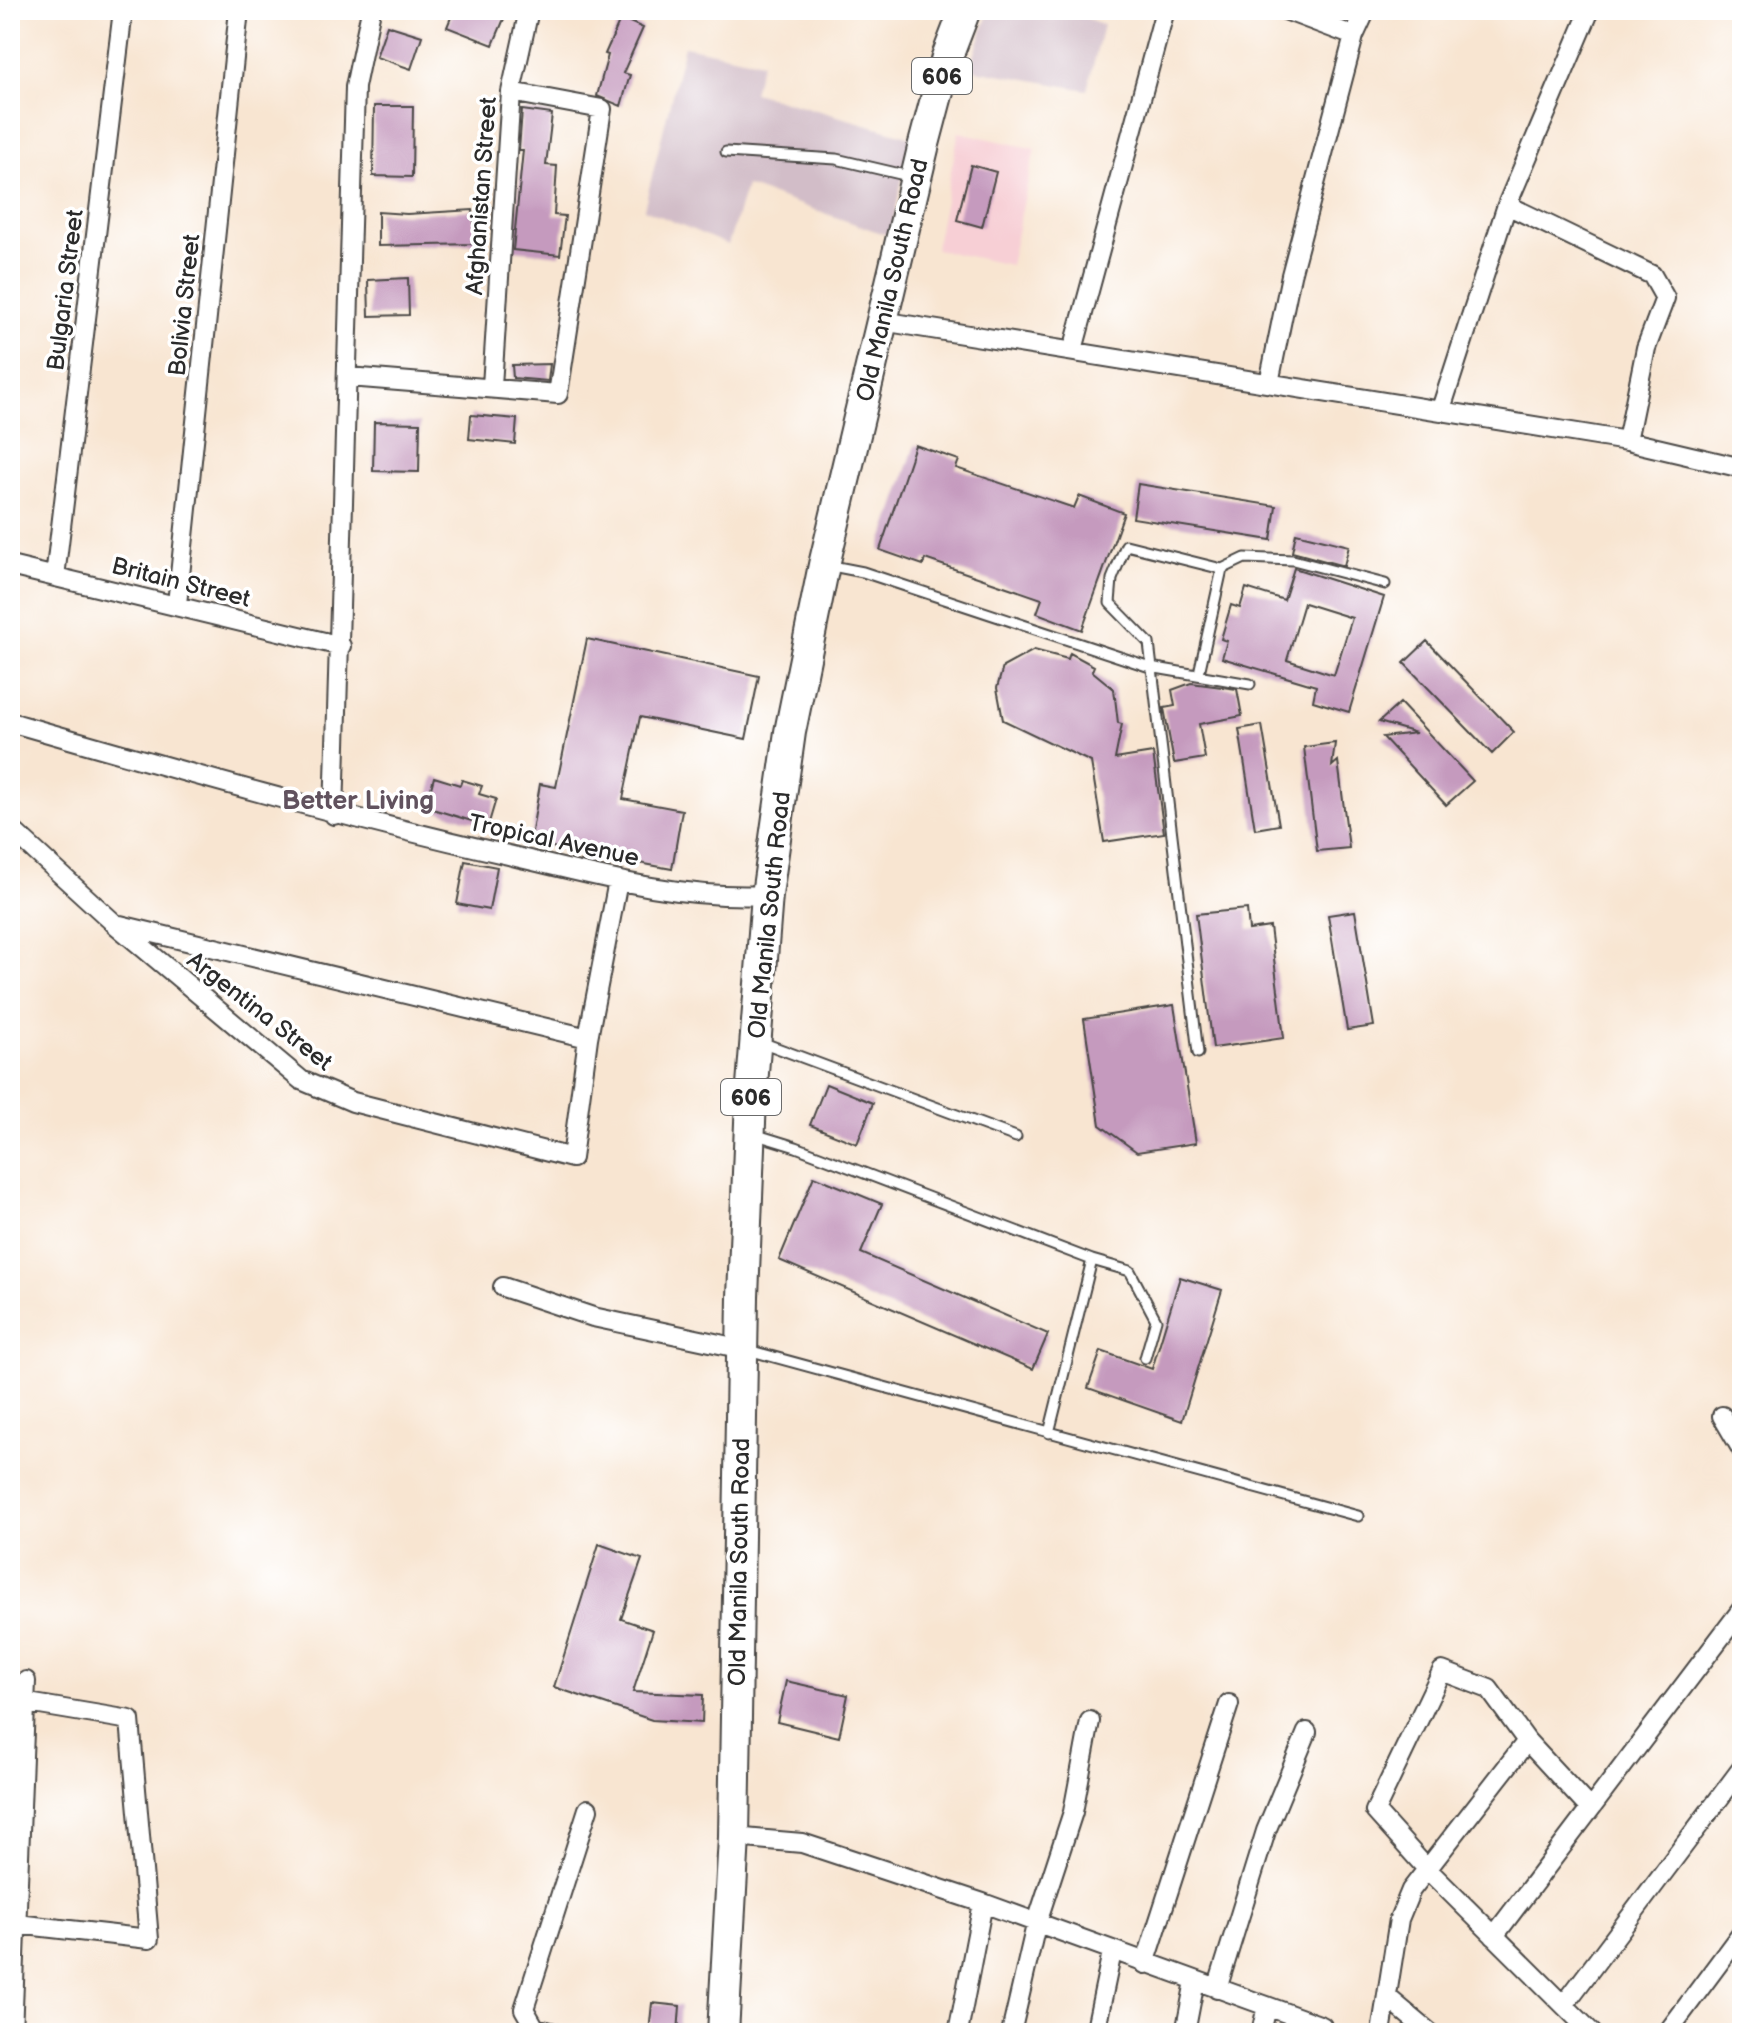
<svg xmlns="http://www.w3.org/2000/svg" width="1752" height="2043" font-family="'Balsamiq Sans',sans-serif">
<rect width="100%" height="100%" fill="#fff"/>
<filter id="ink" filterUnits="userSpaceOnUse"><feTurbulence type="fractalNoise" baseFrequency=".0125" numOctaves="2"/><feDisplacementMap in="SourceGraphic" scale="16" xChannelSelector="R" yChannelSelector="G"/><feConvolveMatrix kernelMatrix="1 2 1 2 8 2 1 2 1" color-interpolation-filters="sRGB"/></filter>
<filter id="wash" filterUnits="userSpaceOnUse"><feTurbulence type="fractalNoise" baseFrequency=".006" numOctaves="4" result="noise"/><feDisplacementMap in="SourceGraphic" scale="32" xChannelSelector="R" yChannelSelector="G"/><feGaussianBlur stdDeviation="1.8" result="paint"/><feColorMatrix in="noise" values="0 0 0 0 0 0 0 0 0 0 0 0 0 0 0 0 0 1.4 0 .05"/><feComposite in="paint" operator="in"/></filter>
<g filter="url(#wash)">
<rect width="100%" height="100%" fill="#f8e5d1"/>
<path fill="#f7cfd5" d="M959 132 1035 149 1010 265 935 249Z"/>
<path fill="#d2bdc8" d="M989 10H1068L1103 25 1087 90 970 69Z
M684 46 762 62 753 92 911 137 890 236 746 186 728 245 644 209Z"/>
<g id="blocks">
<path fill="#c59abe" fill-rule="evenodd" d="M454 10H495L506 14 493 45 447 27Z
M621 18 643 28 623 73 630 75 621 106 597 96 608 55 605 54Z
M387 25 422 36 411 69 376 57Z
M374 106H413L412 177 373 176Z
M522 110 552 114 546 165 557 166 554 215 565 216 560 255 513 250 523 150H519Z
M971 165 996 172 982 227 957 220Z
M473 210 476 244 378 246V212L407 214Z
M408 278 409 315 369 316 368 280Z
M550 364 548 381 513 378 512 365Z
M471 415 517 419 515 444 469 439Z
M374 422 420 423 419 472 373 471Z
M915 445 959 460 956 468 1074 508 1079 496 1124 513 1082 630 1037 613 1042 599 925 559 923 565 880 550Z
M1138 484 1276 506 1271 540 1133 518Z
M1296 533 1349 546 1344 566 1292 552Z
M1294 568 1384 597 1349 712 1313 701 1316 686 1222 658 1227 641 1221 639 1231 605 1240 608 1246 588 1284 600ZM1304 603 1352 618 1334 675 1287 660Z
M587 639 759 676 746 739 640 717 623 799 682 810 672 869 530 843 540 784 556 787Z
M1427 641 1514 732 1492 754 1404 663Z
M1034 650 1068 659 1070 653 1094 666 1092 671 1114 689 1118 723 1122 724 1115 759 1153 753 1164 833 1104 842 1091 762 1003 720 997 688 1003 667Z
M1191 683 1237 689 1242 716 1199 724 1205 758 1174 763 1164 708 1175 706 1172 690Z
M1400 703 1473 781 1446 805 1383 737 1416 733 1379 722Z
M1262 725 1279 825 1255 829 1239 729Z
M1335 743 1332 766 1338 761 1349 848 1317 851 1304 747Z
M434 777 460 785 462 780 482 786 479 794 496 799 488 826 426 807Z
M465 861 497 867 489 910 457 904Z
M1247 909 1249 930 1270 927 1284 1038 1213 1048 1196 914Z
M1355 911 1374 1026 1347 1030 1328 915Z
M1174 1005 1196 1143 1137 1152 1100 1125 1084 1019Z
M826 1084 873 1103 857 1144 810 1125Z
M814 1176 882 1204 861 1253 1048 1334 1033 1369 779 1260Z
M1180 1277 1222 1290 1182 1421 1088 1388 1101 1351 1152 1369Z
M599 1544 642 1559 621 1619 653 1630 633 1692 703 1695 702 1723 652 1720 554 1687Z
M786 1681 848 1695 839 1737 777 1722Z
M652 2003 680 2006 678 2033H649Z"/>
</g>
</g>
<g filter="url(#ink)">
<use href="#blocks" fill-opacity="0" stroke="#4a4744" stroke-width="2"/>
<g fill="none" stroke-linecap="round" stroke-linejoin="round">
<g stroke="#4a4744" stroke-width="13">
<path id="service" d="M726 152 836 159 913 177
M827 565 863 572 1150 667 1250 684
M1199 673 1222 569 1245 558 1293 560 1385 584
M761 1042 1016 1137
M1198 1053 1149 643 1110 603 1112 579 1126 545 1222 569
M754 1134 796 1147 1092 1260 1130 1271 1156 1320 1145 1358
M748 1350 1358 1516
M1049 1433 1092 1260"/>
</g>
<g stroke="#4a4744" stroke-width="22">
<path id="minor" d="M1285 10 1354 36
M1507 205 1652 275 1665 298 1646 348 1627 441
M882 321 1627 441 1742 468
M1073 350 1165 10
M349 377 558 394 602 109 511 92
M1269 383 1291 275 1354 36 1366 10
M492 386 511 92 529 10
M1441 409 1507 205 1590 10
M10 566 341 646
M55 577 123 10
M177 604 239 10
M10 722C174 769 337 816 504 854 589 874 679 900 767 895
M334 815 355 87 371 10
M10 828 115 924 301 1080 353 1102 572 1158 588 1038 618 881
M120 925 588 1038
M503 1287 593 1317 743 1349
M1722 1416 1742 1450
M10 1700 130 1720 149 1939 17 1924
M1590 1809 1527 1741 1489 1689 1442 1671 1375 1811 1427 1869 1592 2033
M734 1837 802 1843 983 1903 1322 2026
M1494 1936 1742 1609
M1145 1964 1229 1704
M1217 1989 1266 1831 1307 1732
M1387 1997 1430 2033
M1564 2005 1742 1768
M12 2033 26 1681
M554 2033 535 2028 524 2009 588 1809
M958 2033 983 1903
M1011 2033 1036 1925 1073 1812 1090 1721
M1095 2033 1112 1952
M1185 2033 1195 1981
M1261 2033 1267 2006
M1381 2033 1399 1919 1411 1890 1527 1741
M1667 2033 1742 1932"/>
</g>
<g stroke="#4a4744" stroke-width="34">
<path id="primary" d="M723 2033 734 1837 743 1297 751 1098 767 895 790 732 824 565 924 144 947 57 965 10"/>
</g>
<use href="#service" stroke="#fff" stroke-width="9"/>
<use href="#minor" stroke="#fff" stroke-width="18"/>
<use href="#primary" stroke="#fff" stroke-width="30"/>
</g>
</g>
<g text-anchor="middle" stroke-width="7" stroke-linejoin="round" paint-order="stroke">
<g fill="#fff" stroke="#6b6b6b" stroke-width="2">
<rect x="912" y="58" width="60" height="36" rx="6"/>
<rect x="721" y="1079" width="60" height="36" rx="6"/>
</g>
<g font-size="22" font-weight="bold" fill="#2b2b2b">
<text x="942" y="84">606</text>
<text x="751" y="1105">606</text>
</g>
<g font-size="24" fill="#2b2b2b" stroke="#fff">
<text transform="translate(481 196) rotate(-86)" y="8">Afghanistan Street</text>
<text transform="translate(892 280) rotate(-77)" y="8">Old Manila South Road</text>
<text transform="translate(65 290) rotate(-83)" y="8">Bulgaria Street</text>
<text transform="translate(184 305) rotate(-84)" y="8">Bolivia Street</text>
<text transform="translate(181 582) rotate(14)" y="8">Britain Street</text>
<text transform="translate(554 840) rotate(12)" y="8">Tropical Avenue</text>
<text transform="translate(769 915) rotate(-84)" y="8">Old Manila South Road</text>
<text transform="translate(260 1011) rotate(38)" y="8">Argentina Street</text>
<text transform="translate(739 1562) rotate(-89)" y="8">Old Manila South Road</text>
</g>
<g font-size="26" font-weight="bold" fill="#61525e" stroke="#fff">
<text x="358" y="809">Better Living</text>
</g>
</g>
<rect width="1752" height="2043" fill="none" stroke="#fff" stroke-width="40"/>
</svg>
